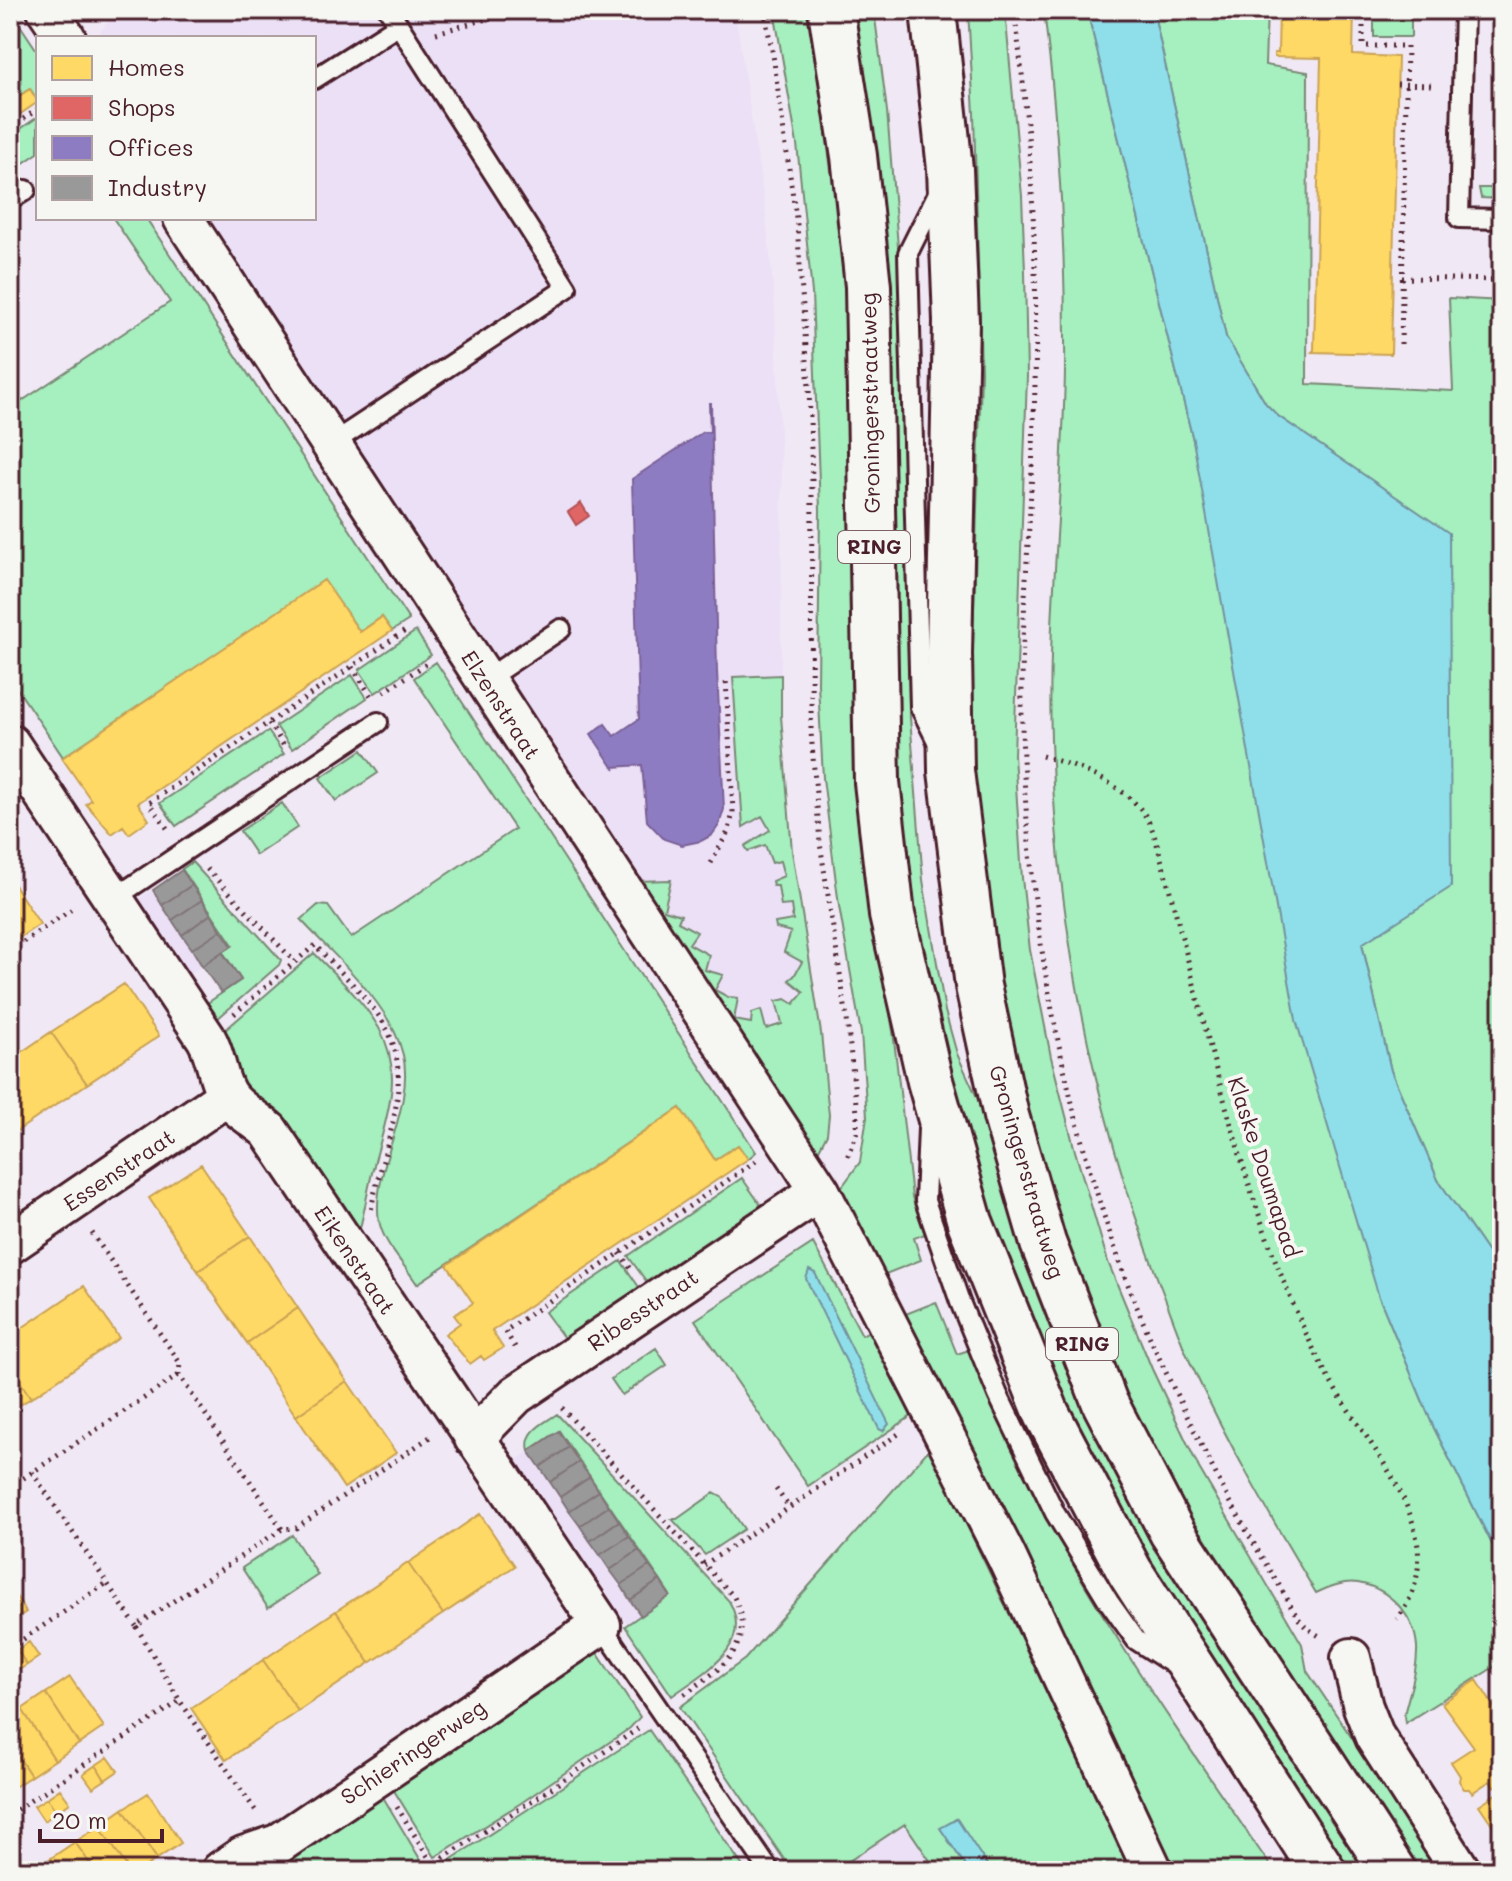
<svg xmlns="http://www.w3.org/2000/svg" width="1512" height="1881" font-family="Mali,sans-serif">
<rect width="100%" height="100%" fill="#f0e9f5"/>
<filter id="ink" filterUnits="userSpaceOnUse"><feTurbulence type="fractalNoise" baseFrequency=".0125" numOctaves="2"/><feDisplacementMap in="SourceGraphic" scale="16" xChannelSelector="R" yChannelSelector="G"/><feConvolveMatrix kernelMatrix="1 2 1 2 8 2 1 2 1" color-interpolation-filters="sRGB"/></filter>
<g filter="url(#ink)">
<path fill="#ece0f7" d="M126 10H735L766 214 775 305 782 484 781 716 792 851 821 1033 829 1115 827 1134 816 1155 203 218H314V38H96L107 22Z
M183 870 233 946 187 976 186 971 138 899Z
M559 1431 670 1595 628 1625 516 1460Z
M905 1824 937 1871H834Z"/>
<path fill="#a6efbe" stroke="#788774" stroke-width="2" d="M10 10 38 52V101L30 89 10 102Z
M774 10H809L847 286 870 894 893 1031 912 1197 925 1234 914 1238 921 1260 883 1275 841 1188 860 1162 867 1117 861 1033 839 906 823 778 818 684 820 510 812 293 797 144Z
M849 10H874L887 111 899 259 907 521 909 705 923 880 945 1011 957 1054 988 1121 997 1151 1370 1871H1351L1146 1553C1011 1322 921 1059 900 791 888 637 901 482 890 327 887 290 881 253 876 216 867 148 858 79 849 10Z
M968 10H1005L1022 196 1025 271 1027 376 1014 755 1022 878 1030 950 1051 1057 1075 1151 1108 1262 1152 1369 1199 1468 1302 1644 1307 1671 1441 1871H1419L1171 1487 1102 1343 1050 1198 1017 1073 988 929 970 747 981 372 974 114Z
M1044 10H1087L1193 440 1379 1297 1433 1426 1502 1564V1662L1405 1723 1404 1715C1409 1693 1418 1670 1417 1647 1415 1616 1389 1588 1358 1583 1343 1581 1329 1587 1316 1593 1271 1518 1227 1442 1190 1362 1180 1340 1172 1316 1163 1293 1095 1117 1057 930 1051 740 1047 617 1063 494 1065 371 1066 250 1059 129 1044 10Z
M1153 10H1267L1265 65 1308 72 1307 384 1453 391 1449 298 1502 301V1273L1438 1180 1391 1071 1362 943 1449 534 1278 416 1266 404 1226 337Z
M1374 10H1411V37H1374Z
M38 117V153L16 168 10 158V136Z
M1479 188H1502V199L1481 198Z
M113 218H146L409 620 392 631 382 617 360 632 324 581 63 757 16 687 10 673V409L170 302Z
M416 631 431 655 375 693 359 670Z
M436 662 756 1152 748 1159 738 1145 715 1160 680 1108 417 1284C406 1267 387 1247 381 1228 365 1181 416 1110 403 1055 391 1004 335 957 301 920L318 905 328 906 351 938 515 829 414 678Z
M352 675 367 698 292 749 276 726Z
M781 675V716L792 851 821 1033 829 1115 827 1134 816 1155 637 881 671 880 664 910 681 915 678 922 697 932 689 944 709 955 705 970 723 975 715 990 728 997 738 998 734 1020 751 1023 752 1013 761 1010 766 1029 782 1024 776 1001 786 999 794 1004 804 992 789 980 794 976 802 962 784 952 791 932 776 928 775 923 793 920 791 905 781 906 778 886H773L772 881 784 876 780 861 772 863 765 845 748 851 745 846 770 830 762 816 743 827 733 677Z
M268 731 284 754 176 826 160 803Z
M362 750 378 773 336 801 320 778Z
M282 803 298 827 256 855 240 831Z
M192 862 281 960 279 965 216 1020 206 1004 241 980 223 952 233 945 182 869Z
M314 953C336 976 363 1000 379 1028 405 1074 386 1118 374 1165 368 1187 365 1210 359 1232L247 1094 236 1070 229 1041 224 1031Z
M742 1178 763 1208 649 1285 628 1256Z
M813 1243 862 1335 873 1329 912 1412 910 1417 808 1486 695 1320Z
M621 1261 641 1290 566 1341 545 1312Z
M936 1302 957 1354 969 1350C1006 1438 1048 1525 1098 1607 1153 1697 1214 1784 1274 1871H1170L903 1315Z
M656 1348 667 1365 622 1395 611 1379Z
M557 1414 729 1601C755 1647 703 1673 672 1696L625 1626 670 1595 559 1431 529 1451C524 1431 543 1424 557 1414Z
M930 1448 1132 1871H991L956 1819 941 1829 969 1871H937L905 1824 834 1871H792L680 1707 745 1659Z
M714 1493 723 1498 744 1529 705 1555 672 1519H677Z
M292 1535 318 1575 268 1608 242 1568Z
M596 1651 640 1717 630 1728 521 1803 435 1857 390 1784Z
M649 1730 746 1871H444L441 1866Z
M380 1792 423 1864 411 1871H261Z"/>
<path fill="#8fdfea" stroke="#73929e" stroke-width="2" d="M1087 10H1153L1226 337 1266 404 1278 416 1449 533 1451 887 1362 944 1391 1071 1438 1180 1502 1273V1564L1433 1426 1379 1297 1296 1020 1193 440Z
M809 1270 815 1273 889 1424 883 1431 879 1429 806 1279Z
M957 1819 991 1871H969L940 1828Z"/>
<path fill="#ffd966" stroke="#c9a154" stroke-width="2" d="M1279 10H1354L1353 55 1398 57 1391 354 1312 352 1314 350 1321 58 1274 57V53H1278Z
M30 89 38 102 10 121V102Z
M324 580 360 632 382 617 392 631 138 803 149 820 129 834 123 826 112 834 86 804 91 800 62 758Z
M10 879 40 924 10 944Z
M124 984 159 1036 87 1084 51 1032Z
M51 1032 87 1084 14 1133 10 1127V1060Z
M680 1108 715 1160 738 1145 748 1159 492 1331 503 1348 484 1360 481 1356 470 1364 445 1334 460 1323 454 1315 473 1303 447 1265Z
M201 1164 250 1236 198 1271 149 1198Z
M250 1236 298 1308 247 1343 198 1271Z
M84 1286 119 1338 31 1398 10 1367V1336Z
M298 1308 347 1381 296 1416 247 1343Z
M10 1367 31 1398 10 1411Z
M347 1381 396 1453 344 1488 296 1416Z
M480 1514 515 1566 443 1614 408 1563Z
M408 1563 443 1614 370 1663 336 1611Z
M10 1587 26 1612 10 1623Z
M336 1611 370 1663 298 1711 263 1660Z
M29 1642 39 1657 27 1665 17 1650Z
M17 1650 27 1665 14 1673 10 1667V1655Z
M263 1660 298 1711 226 1760 191 1708Z
M70 1677 104 1727 79 1744 46 1693Z
M1477 1680 1502 1720V1781L1494 1787 1490 1781 1472 1793 1469 1789H1464L1459 1781 1460 1776 1451 1762 1474 1747 1442 1703Z
M46 1693 79 1744 55 1760 22 1709Z
M22 1709 55 1760 31 1776 10 1744V1717Z
M10 1744 31 1776 10 1790Z
M108 1757 118 1771 105 1780 96 1765Z
M96 1765 105 1780 93 1788 83 1774Z
M60 1789 70 1803 57 1812 47 1798Z
M1502 1790V1835L1500 1836 1479 1805Z
M148 1793 181 1843 157 1859 123 1809Z
M47 1798 57 1812 44 1821 34 1806Z
M123 1809 157 1859 139 1871H130L99 1826Z
M10 1822 21 1836 10 1843Z
M99 1826 130 1871H95L75 1842Z
M75 1842 95 1871H60L51 1858Z
M51 1858 60 1871H31Z"/>
<path fill="#e06666" stroke="#b35154" stroke-width="2" d="M581 503 589 516 576 525 568 512Z"/>
<path fill="#8e7cc3" stroke="#7a6095" stroke-width="2" d="M709 403H711L717 671 724 809 719 825 712 835 701 841 682 845 664 839 647 821 642 765 613 767 615 770 591 734 605 724 614 736 639 719 632 479 703 432H710Z"/>
<path fill="#999" stroke="#817478" stroke-width="2" d="M182 870 192 885 162 905 153 890Z
M192 885 202 900 172 920 162 905Z
M202 900 211 914 182 935 172 920Z
M211 914 221 930 192 949 182 935Z
M221 930 232 946 202 966 192 949Z
M222 952 241 980 221 993 202 966Z
M559 1431 569 1447 540 1467 529 1451Z
M569 1447 579 1462 550 1482 540 1467Z
M579 1462 590 1477 560 1497 550 1482Z
M590 1477 599 1491 569 1511 560 1497Z
M599 1491 609 1506 580 1526 569 1511Z
M609 1506 619 1521 590 1541 580 1526Z
M619 1521 629 1536 600 1555 590 1541Z
M629 1536 639 1550 610 1570 600 1555Z
M639 1550 649 1566 621 1585 610 1570Z
M649 1566 660 1580 630 1600 621 1585Z
M660 1580 670 1596 641 1616 630 1600Z"/>
<g fill="none" stroke-linecap="round" stroke-linejoin="round">
<g stroke="#4a1f2b" stroke-width="24">
<path id="lane" d="M1464 10 1459 218 1502 219
M314 79 399 25
M10 200 26 190
M331 444 567 288 389 10
M485 680 561 629
M938 743 920 707 908 253 940 189
M113 899 378 722
M928 1128 925 1201 960 1302 998 1395 1055 1513 1109 1602 1136 1640 1176 1666
M601 1625 770 1871"/>
</g>
<g stroke="#4a1f2b" stroke-width="44">
<path id="street" d="M47 10 66 38
M183 218 820 1191 1006 1556 1153 1871
M10 744 206 1038C217 1057 216 1075 226 1093 235 1109 255 1118 269 1131L601 1625 278 1844 243 1856 221 1871
M10 1244 227 1096
M474 1438 516 1395 820 1191
M1351 1658 1363 1707 1375 1737 1461 1871"/>
</g>
<g stroke="#4a1f2b" stroke-width="50">
<path id="primary" d="M831 10 854 156 868 286 877 782 892 915 930 1081 970 1222 1047 1414 1130 1572 1323 1871
M933 10 950 169 956 321 949 654 951 771 978 986 1006 1116 1043 1243 1105 1403 1172 1532 1393 1871"/>
</g>
<path stroke="#4a1f2b" stroke-width="5" stroke-dasharray="2 6" stroke-linecap="butt" d="M764 10 773 55 797 225 809 388 812 479 811 732 820 843 847 1019 857 1113V1133L846 1160
M1014 10C1033 144 1039 282 1034 417 1031 531 1018 644 1023 757 1031 927 1061 1096 1118 1257 1139 1318 1168 1378 1197 1436 1221 1487 1249 1537 1279 1585 1287 1598 1295 1617 1306 1627 1311 1631 1316 1634 1321 1637
M1363 10V46H1407L1401 346
M436 33 520 10
M1397 84 1432 85
M10 128 38 109
M1402 278 1502 280
M352 667 371 696
M384 692 429 662
M269 723 286 749
M1042 756C1076 766 1123 783 1144 814 1149 820 1152 829 1155 837 1206 1014 1237 1200 1322 1366 1360 1442 1463 1533 1397 1619
M167 828 149 803 408 629
M711 863 729 830 733 812 726 680
M207 869 294 961
M10 951 72 909
M234 1014 315 945C337 969 363 992 381 1019 421 1079 380 1150 371 1212
M92 1233 180 1363 179 1375 282 1529
M620 1253 633 1272
M515 1347 505 1331 756 1161
M562 1408 734 1597C758 1648 718 1670 682 1696
M32 1472 136 1626
M10 1487 179 1375
M776 1489 789 1507
M704 1565 900 1433
M10 1648 107 1583
M397 1807 437 1871
M255 1810 180 1701 136 1626 282 1529 296 1528 430 1437
M10 1814 180 1701
M423 1871 547 1791 639 1728"/>
<use href="#lane" stroke="#f6f6f2" stroke-width="18"/>
<use href="#street" stroke="#f6f6f2" stroke-width="38"/>
<use href="#primary" stroke="#f6f6f2" stroke-width="44"/>
</g>
</g>
<g text-anchor="middle" stroke-width="8" stroke-linejoin="round" paint-order="stroke">
<g fill="#f6f6f2" stroke="#7e6067" stroke-width="2">
<rect x="838" y="531" width="72" height="32" rx="6"/>
<rect x="1046" y="1328" width="72" height="32" rx="6"/>
</g>
<g font-size="20" font-weight="bold" fill="#4a1f2b">
<text x="874" y="554">RING</text>
<text x="1082" y="1351">RING</text>
</g>
<g font-size="22" fill="#4a1f2b" stroke="#f6f6f2">
<text transform="translate(870 403) rotate(-91)" y="8">Groningerstraatweg</text>
<text transform="translate(501 705) rotate(57)" y="8">Elzenstraat</text>
<text transform="translate(1264 1167) rotate(72)" y="8">Klaske Doumapad</text>
<text transform="translate(119 1170) rotate(-34)" y="8">Essenstraat</text>
<text transform="translate(1027 1172) rotate(74)" y="8">Groningerstraatweg</text>
<text transform="translate(355 1260) rotate(56)" y="8">Eikenstraat</text>
<text transform="translate(643 1310) rotate(-34)" y="8">Ribesstraat</text>
<text transform="translate(413 1752) rotate(-34)" y="8">Schieringerweg</text>
</g>
</g>
<rect width="1512" height="1881" fill="none" stroke="#f6f6f2" stroke-width="40"/>
<rect x="20" y="20" width="1472" height="1841" fill="none" stroke="#4a1f2b" stroke-width="3" filter="url(#ink)"/>
<rect x="36" y="36" width="280" height="184" fill="#f6f6f2" stroke="#b1a0a2" stroke-width="2"/>
<rect x="52" y="56" width="40" height="24" fill="#ffd966" stroke="#b1a0a2" stroke-width="2"/>
<text x="108" y="76" font-size="24" fill="#4a1f2b">Homes</text>
<rect x="52" y="96" width="40" height="24" fill="#e06666" stroke="#b1a0a2" stroke-width="2"/>
<text x="108" y="116" font-size="24" fill="#4a1f2b">Shops</text>
<rect x="52" y="136" width="40" height="24" fill="#8e7cc3" stroke="#b1a0a2" stroke-width="2"/>
<text x="108" y="156" font-size="24" fill="#4a1f2b">Offices</text>
<rect x="52" y="176" width="40" height="24" fill="#999999" stroke="#b1a0a2" stroke-width="2"/>
<text x="108" y="196" font-size="24" fill="#4a1f2b">Industry</text>
<path d="M40 1829v12h122v-12" fill="none" stroke="#4a1f2b" stroke-width="4"/>
<text x="52" y="1829" font-size="24" fill="#4a1f2b" stroke="#f6f6f2" stroke-width="6" paint-order="stroke">20 m</text>
</svg>
